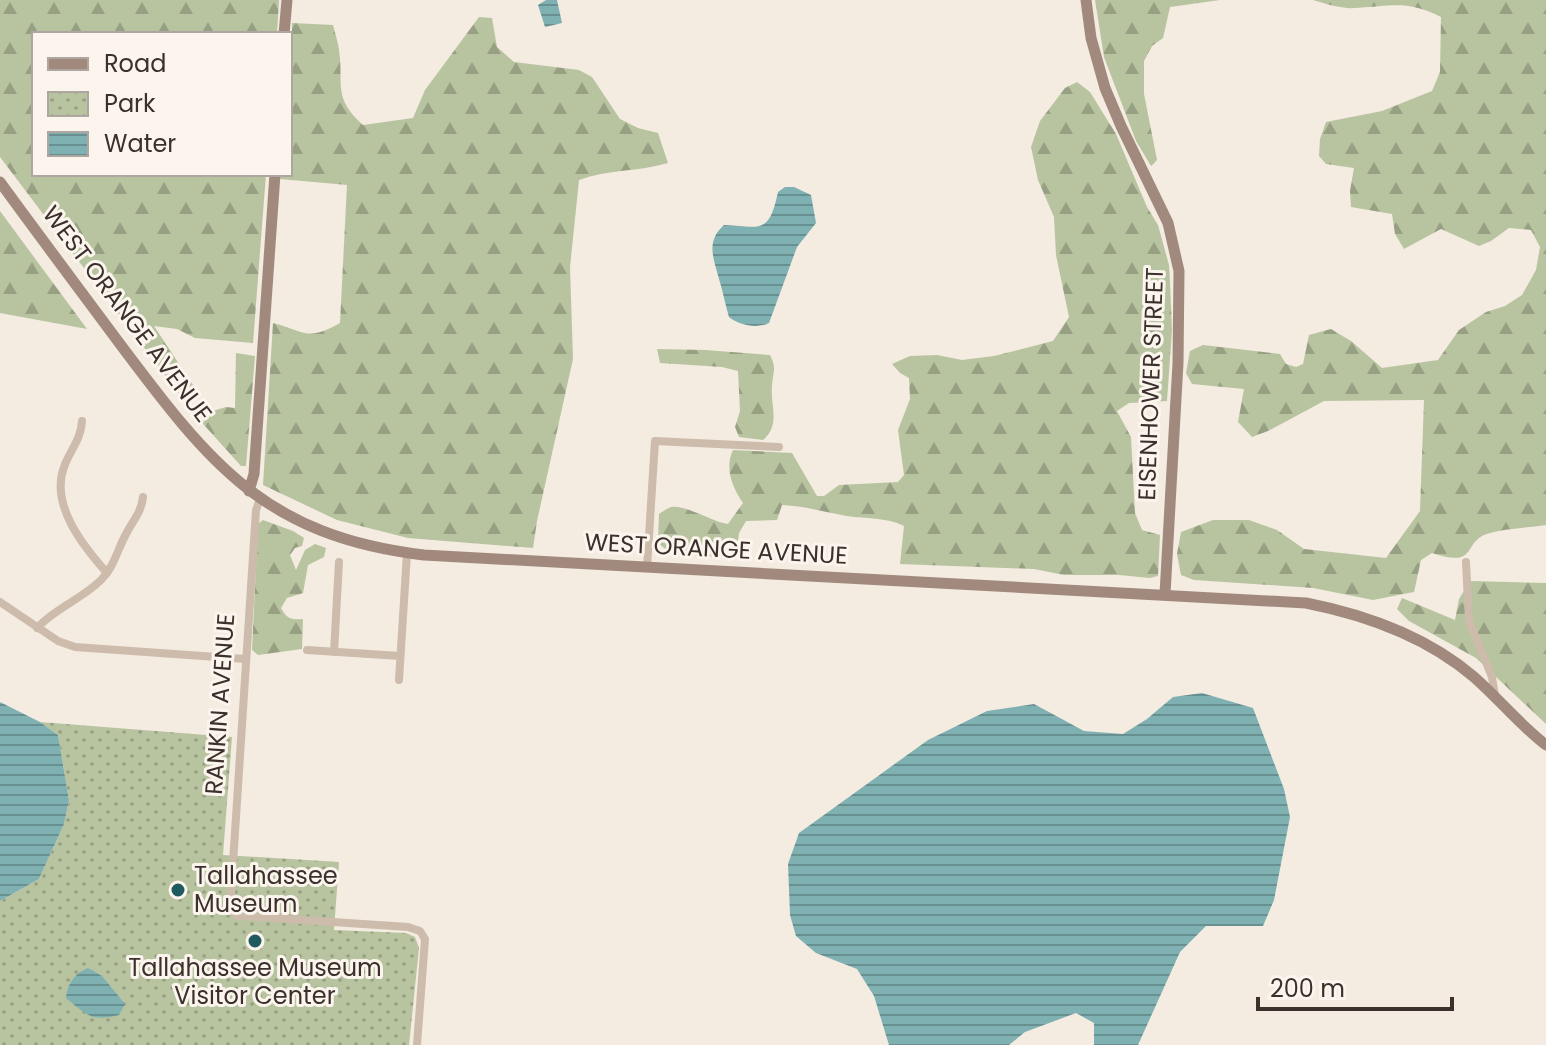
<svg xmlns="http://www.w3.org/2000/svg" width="1546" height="1045" font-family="Poppins,sans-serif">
<defs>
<pattern id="forest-firs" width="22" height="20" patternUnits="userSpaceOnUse" patternTransform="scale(2)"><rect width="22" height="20" fill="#b8c4a0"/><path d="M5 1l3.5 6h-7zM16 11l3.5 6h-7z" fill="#97a083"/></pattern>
<pattern id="park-dots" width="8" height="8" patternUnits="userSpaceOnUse" patternTransform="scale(2)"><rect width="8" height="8" fill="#b8c4a0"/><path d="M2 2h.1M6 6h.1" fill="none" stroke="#97a083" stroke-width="1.8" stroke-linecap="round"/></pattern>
<pattern id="water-rules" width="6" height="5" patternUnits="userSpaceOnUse" patternTransform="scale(2)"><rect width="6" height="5" fill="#7fb0b2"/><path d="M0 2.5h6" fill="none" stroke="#699091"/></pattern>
</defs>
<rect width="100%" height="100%" fill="#f4ebe1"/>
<path fill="url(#forest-firs)" d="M0 0H279L277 34H34V174H266L253 343 195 338 177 329 154 326 197 391 193 402 186 403 0 157Z
M1095 0H1220L1170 7 1163 38 1152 46 1144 61V94L1157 160 1151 166 1136 141 1104 57Z
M1313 0H1546V525C1528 528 1507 528 1490 533 1460 541 1481 569 1432 553L1421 560 1414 592 1373 600 1313 588 1194 580 1181 575 1177 554 1181 532 1213 520H1249L1277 530 1304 549 1386 558 1420 511 1424 400 1324 401 1268 431 1252 437 1238 422 1244 389 1192 384 1186 373 1190 351 1203 345 1280 354 1286 364 1296 367 1303 364 1309 335 1331 329 1351 341 1382 368 1438 360 1459 330 1486 312 1505 306 1522 295 1536 270 1540 247 1531 230 1509 228 1491 241 1479 246 1441 229 1404 249 1395 234 1392 214 1351 207 1350 191 1354 168 1326 164 1319 156 1320 139 1326 122 1382 111 1432 91 1440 72 1441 17C1407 0 1393 6 1356 8 1341 9 1327 4 1313 0Z
M479 17 492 18 497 47 514 62 579 70 592 77 620 119 638 128 658 133 668 163C638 172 608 169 579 180L570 267 573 359 537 521 533 548 408 538 337 520 263 485 273 323C305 331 306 342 340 323L347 185 280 179V174H290L292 23 333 25C335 33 338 42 339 50 344 85 332 97 363 125L413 118 425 90Z
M1077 82 1090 92 1116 134 1147 207 1158 225 1169 265 1170 282 1172 330 1167 401 1129 403 1117 411 1131 437 1135 513 1142 530 1160 535 1158 576 1150 578 1119 575H1064L1034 569 900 564 904 526C886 517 866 519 847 516 824 512 805 506 782 505L777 520 746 521 739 533 736 558 672 554 658 543 659 514C660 513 670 507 671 507 685 504 712 522 728 524L743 503C733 488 724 469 733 450L792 453 817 496H824L839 485 898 482 904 475 898 430 910 399 909 378 900 373 892 364 910 356 937 355 962 360 994 356 1053 341 1069 317 1056 255 1054 217 1038 180 1031 147 1040 121 1065 88Z
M0 211 87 329 0 313Z
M657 349 705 350 770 355C777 369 773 370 772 386 770 406 781 425 763 440L739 437 735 427 740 411 738 371 722 367 660 363Z
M236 353 255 356 246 466H241L196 416 226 407 235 408Z
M263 520 293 531 304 538 302 546 295 548 290 555 296 570 305 550 315 544 326 548 324 557 308 565 303 593 287 598 281 608C287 619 291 620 303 619L302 649 258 655 252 650 258 524Z
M1470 581 1546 583V724L1476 658 1409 621 1397 609 1402 598 1455 620 1459 599Z"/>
<path fill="url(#park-dots)" d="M40 722 232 737 223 855 339 862 334 930 406 933 415 937 419 948 409 1045H0V901L39 879 64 824 69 800 58 735Z"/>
<path fill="url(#water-rules)" d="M546 0H557L562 23 545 27 538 5Z
M785 187H794L811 195 816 223 797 247 769 323C757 329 739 325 729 317 725 304 723 291 719 279 714 259 705 242 724 225 762 227 769 234 778 192Z
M1202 693 1253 708 1284 789 1290 817 1274 900 1263 926H1206L1180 952 1138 1045H1094V1023L1076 1013 1025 1032 1009 1045H889L874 996 857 969 816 953 796 936 790 915 788 864 799 833 928 740 987 711 1034 704 1084 731 1123 734 1147 719 1173 697Z
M0 702 40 722 58 735 69 800 64 824 39 879 0 901Z
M88 968 102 976 125 1004 119 1015C91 1022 87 1015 66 998 67 984 75 973 88 968Z"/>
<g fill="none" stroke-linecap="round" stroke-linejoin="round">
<path stroke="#cdbbac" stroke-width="8" d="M82 421C81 440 70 450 64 467 50 505 83 546 107 573
M260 499 256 510 230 909 237 916H243L408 927 420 931 425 939 417 1045
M1466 562 1469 621 1492 677 1495 696
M647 567 655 441 779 447
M0 602 58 641 75 647 245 659
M37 628C55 608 82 599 101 580 114 567 117 551 125 536 132 521 141 514 143 497
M307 650 400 656
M334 652 339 562
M399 680 407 553"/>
<path stroke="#a18a7d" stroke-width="11" d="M1086 0 1091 38 1105 88 1121 126 1168 223 1179 271 1178 363 1165 594
M284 34 287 0
M0 182C40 237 80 290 120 344 210 464 265 536 424 555L1306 603C1367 615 1426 636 1474 677 1499 699 1520 725 1546 745
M249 491 254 474 275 174"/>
</g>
<g fill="#1f5a5e" stroke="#fbf5ee" stroke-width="3">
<circle cx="178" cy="890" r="8"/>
<circle cx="255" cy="941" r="8"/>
</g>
<g text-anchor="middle" stroke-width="6" stroke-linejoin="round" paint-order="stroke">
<g font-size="24" fill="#3b302b" stroke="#fbf5ee">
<text transform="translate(127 314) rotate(53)" y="8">WEST ORANGE AVENUE</text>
<text transform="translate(1151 384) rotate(-88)" y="8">EISENHOWER STREET</text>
<text transform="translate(716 549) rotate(3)" y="8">WEST ORANGE AVENUE</text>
<text transform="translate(220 704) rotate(-86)" y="8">RANKIN AVENUE</text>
</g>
<g font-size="24" fill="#3b302b" stroke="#fbf5ee" text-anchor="start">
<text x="194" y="884">Tallahassee<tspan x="194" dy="28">Museum</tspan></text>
<text x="255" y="976" text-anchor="middle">Tallahassee Museum<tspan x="255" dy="28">Visitor Center</tspan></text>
</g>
</g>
<rect x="32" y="32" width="260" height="144" fill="#fbf5ee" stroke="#aea6a0" stroke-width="2"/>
<rect x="48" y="58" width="40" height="12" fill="#a18a7d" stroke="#aea6a0" stroke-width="2"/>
<text x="104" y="72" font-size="24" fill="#3b302b">Road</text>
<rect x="48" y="92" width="40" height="24" fill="url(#park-dots)" stroke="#aea6a0" stroke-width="2"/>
<text x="104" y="112" font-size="24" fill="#3b302b">Park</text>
<rect x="48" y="132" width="40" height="24" fill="url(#water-rules)" stroke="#aea6a0" stroke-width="2"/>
<text x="104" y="152" font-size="24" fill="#3b302b">Water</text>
<path d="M1258 997v12h194v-12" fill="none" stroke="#3b302b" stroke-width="4"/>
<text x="1270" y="997" font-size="24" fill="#3b302b" stroke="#fbf5ee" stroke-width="6" paint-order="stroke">200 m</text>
</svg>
